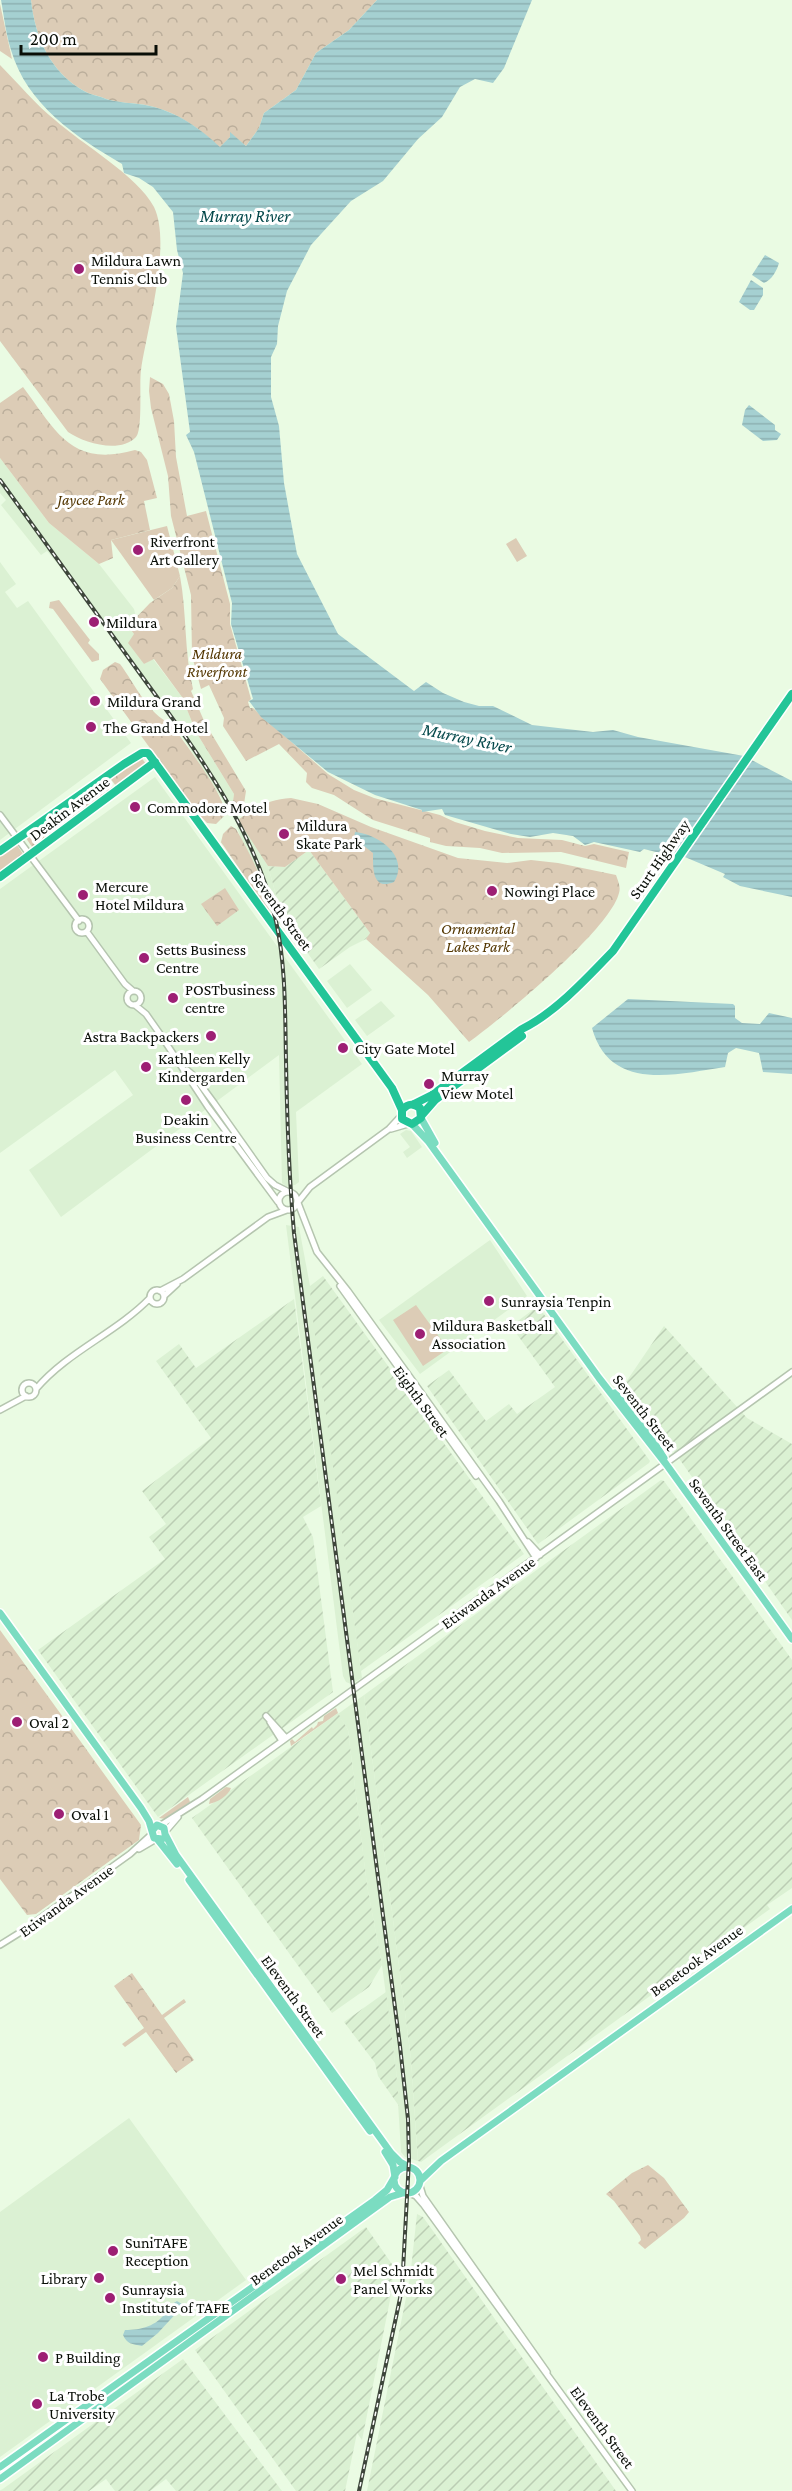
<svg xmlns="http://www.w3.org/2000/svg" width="792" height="2491" font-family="'Crimson Pro',serif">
<defs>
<pattern id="industrial-furrows" width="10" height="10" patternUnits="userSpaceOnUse" patternTransform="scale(1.5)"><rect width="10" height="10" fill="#dbf1d3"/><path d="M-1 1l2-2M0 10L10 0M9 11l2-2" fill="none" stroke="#bbcdb4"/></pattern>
<pattern id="park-crowns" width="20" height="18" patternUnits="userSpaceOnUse" patternTransform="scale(1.5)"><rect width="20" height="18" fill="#dcccb6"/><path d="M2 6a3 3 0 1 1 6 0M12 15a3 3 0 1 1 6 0" fill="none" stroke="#bbae9b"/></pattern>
<pattern id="water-rules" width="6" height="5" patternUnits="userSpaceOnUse" patternTransform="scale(1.5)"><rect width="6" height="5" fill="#a5d0d1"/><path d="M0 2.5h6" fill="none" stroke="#8db1b2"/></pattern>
</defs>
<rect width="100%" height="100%" fill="#eafbe3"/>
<path fill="#dbf1d3" d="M0 458 49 523 99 564 134 609 136 617 128 626 134 634 144 664 153 659 182 697 196 732 234 794 232 808 229 810 176 727 74 584 47 551 41 555 1 505 6 500 0 493Z
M0 562 16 584 5 592 17 608 28 601 131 743 0 840Z
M155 777 362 1064 296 1112 299 1182 295 1185 286 1186 282 1183 279 1055 61 1217 29 1170 133 1095 115 1070 0 1153V889Z
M241 825 246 829 268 866 282 917 279 926 269 912 260 879 240 837 237 827Z
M350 964 372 990 347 1008 327 981Z
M381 1001 395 1016 367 1036 355 1020Z
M406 1130 411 1131 422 1147 407 1158 403 1152 410 1147 400 1134Z
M286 1225 299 1227 310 1286 362 1678 351 1684 346 1682 343 1676Z
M490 1240 527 1296 420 1374 379 1320Z
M364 1695 411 2059 418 2161 405 2157 401 2152 396 2070 382 1965 367 1886 348 1730 338 1714Z
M129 2118 246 2280 0 2457V2212Z"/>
<path fill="url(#industrial-furrows)" d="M309 850 370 933 366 939 350 947 319 969 282 917 268 866 285 867Z
M323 1276 524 1554 361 1671 311 1305 310 1286Z
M294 1299 321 1504V1506L303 1517 313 1537 333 1692 158 1817 38 1650 165 1559 149 1537 166 1524 142 1491 211 1438 156 1361 179 1344 196 1368Z
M538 1306 650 1461 649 1463 538 1544 427 1386 449 1370 486 1421 509 1404 517 1414 555 1387 511 1326Z
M664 1326 747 1418 792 1444V1620L671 1447 628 1392 626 1382Z
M661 1480 664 1481 792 1660V1888L767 1905 770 1909 421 2162 418 2161 411 2059 364 1695Z
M338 1713 348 1730 367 1885 382 1965 369 1987 332 2013 192 1818Z
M386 1992 396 2070 399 2106 378 2076 375 2063 344 2022Z
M417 2214 423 2217 433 2231 616 2491H367L410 2278Z
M366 2227 394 2267 390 2300 362 2440 357 2433 345 2491H296L195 2350Z
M183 2359 282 2491H176L166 2479 150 2491H115L106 2479 89 2491H0Z"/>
<path fill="#dcccb6" d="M167 526 180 576 172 588 154 600 111 540Z
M516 538 527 556 517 562 506 544Z
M59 600 90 640 88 643 99 654V660L92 662 53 609 49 608 50 602Z
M416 1305 448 1349 423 1366 393 1320Z
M336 1708 338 1713 291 1746 290 1741 292 1739 295 1742 312 1727 313 1729 317 1725 318 1722 323 1721 324 1716Z
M226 1787 231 1788C228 1796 218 1802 209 1804L210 1799Z
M188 1797 190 1802 166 1819 159 1818Z"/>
<path fill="url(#park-crowns)" d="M31 0H377L349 30 316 53 296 90 264 113 259 128 246 146 230 133V137L220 148C201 129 177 112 150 106 135 102 116 104 101 97 96 95 89 94 84 91 50 72 35 37 31 0Z
M0 4 12 59 0 51Z
M0 65C18 83 35 104 55 120 83 145 137 175 154 207 172 244 147 329 141 370 139 383 143 430 136 437 120 454 84 443 68 432L0 341Z
M150 377 163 384 169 394 174 421 176 457 187 516 206 511 230 604V624L251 699 248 702 250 708H253L328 774 354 790 374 798 440 815 455 822 485 831 518 838 562 840 585 846 594 844 629 852 626 868 561 852 502 853 480 848 446 846 430 842V838L373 820 334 795 312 788 306 782 307 773 279 744 246 761 223 726 224 718 209 685 201 689 192 656 191 595 171 516 168 476 151 408 149 391Z
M23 387C56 431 71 468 135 450L141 452 147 460 157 498 144 501 150 530 111 540 113 558 99 564 49 523 0 458V403Z
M180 576C187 614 184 652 193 689L191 691 205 723 246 791 244 804 234 813 232 808 234 794 196 732 182 697 154 659 144 664 128 643 134 634 128 626 150 603 172 588Z
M115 662 120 664C135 684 148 714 171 724 186 745 222 791 226 814L216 824 207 823 194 809 100 679 103 670Z
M140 756 147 765 116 786 110 778Z
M106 780 113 788 32 847 26 838Z
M291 798 318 804 371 827 458 858 507 863 531 860 558 863 616 875C618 881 621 887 619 893 610 930 502 1018 469 1042L428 995 366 939 370 933 309 850 285 867 268 866 238 820C255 806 269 800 291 798Z
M231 826 236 829C247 848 270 890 269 912L221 842 223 834Z
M17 845 23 854 0 871V857Z
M225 888 239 910 217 926 201 904Z
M0 1630 141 1825 139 1840 36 1914 27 1915 0 1879Z
M132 1973 162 2015 184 1999 186 2002 164 2018 194 2060 176 2073 146 2032 125 2047 122 2044 144 2028 114 1986Z
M648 2165 664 2178 689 2212 684 2218 645 2249 638 2243 641 2240 640 2236 614 2201 606 2194 632 2173Z"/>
<path fill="url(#water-rules)" d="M1 0H31C35 37 50 72 84 91 89 94 95 95 101 97 116 104 135 102 150 106 177 112 201 129 220 147L230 137V132L246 146 259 128 264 113 296 90 316 53 349 30 377 0H532L504 68 493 83 475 79 460 87 442 117 418 139 383 181 351 201 311 245 287 291 278 326 277 344 271 357V397L279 426 284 483 297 554 338 634 414 691 426 682 443 693 464 702 479 706H493L532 725 593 732 613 730 638 737 744 756 792 781V897L740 886 723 877 725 874 666 849 660 853 644 849 640 852 594 842 585 845 573 836 553 833 530 837 511 834 445 815 442 809 422 812V810L375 795 328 772 261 717 249 701 253 699 231 624 232 603 194 452 186 435 190 432 176 327 183 273 177 250 173 212 153 187 139 178 124 173 122 164C76 137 27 105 11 50 6 34 4 17 1 0Z
M765 255 779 263C777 270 772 280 764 283L752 275Z
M751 280 763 288V295L754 310H750L739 302Z
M749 405 775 425V430L781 434 777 440 763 441 742 425 745 410Z
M355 832C378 834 410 856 394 882 372 891 373 868 373 853L354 838Z
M628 999 733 1004 735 1006V1018L742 1023 760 1024 769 1013 792 1018V1074L763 1072 759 1053 736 1048 728 1053 725 1067C677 1074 610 1093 592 1028Z
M177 2301 182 2304 181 2308 158 2333 142 2346C132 2344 127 2344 123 2335L125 2330C141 2330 157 2326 166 2312 170 2307 171 2304 177 2301Z"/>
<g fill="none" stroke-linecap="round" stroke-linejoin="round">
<g stroke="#b5c5af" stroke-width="8">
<path id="minor" d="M0 815 79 921
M75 926a7 7 0 1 1 14 0a7 7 0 1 1-14 0Z
M87 932 125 984 133 991
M127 998a7 7 0 1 1 14 0a7 7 0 1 1-14 0Z
M135 1005 146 1014 160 1034 208 1107 278 1202
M187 1070 194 1076 214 1103 267 1178 275 1185 289 1192
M391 1129 408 1124
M279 1201a9 9 0 1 1 18 0a9 9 0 1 1-18 0Z
M298 1202 310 1187 389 1129 401 1116
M298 1203 317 1252 348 1291 499 1501 536 1558
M340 1286 476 1476
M150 1297a7 7 0 1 1 14 0a7 7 0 1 1-14 0Z
M160 1291 183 1279 268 1217 287 1210
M164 1296 177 1284
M22 1390a7 7 0 1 1 14 0a7 7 0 1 1-14 0Z
M36 1389C67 1352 116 1333 150 1298
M0 1410 26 1396
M528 1542 540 1555
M266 1716 286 1738
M270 1722 282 1741
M161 1825 202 1799 792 1372
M165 1832 178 1817
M139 1849 156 1839
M0 1945 24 1930 130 1854 153 1833
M419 2183 423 2196 547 2372
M407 2192 416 2196 423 2204 632 2491"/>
</g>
<g stroke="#fff" stroke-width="10">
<path id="major" d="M421 1118 435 1143
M412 1124 428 1141 599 1378 666 1464 792 1639
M615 1393 647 1431 664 1458
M0 1613 141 1808 149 1821 154 1838 162 1839
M152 1831 157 1825 164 1828 165 1834 176 1855 391 2153 400 2162 409 2167
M158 1840 177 1864
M189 1880 370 2131
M385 2152 393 2165 395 2177
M394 2180a13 13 0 1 1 26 0a13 13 0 1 1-26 0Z
M420 2181 441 2161 792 1909
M0 2467 375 2200 387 2190 394 2178
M0 2479 390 2197 406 2192"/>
</g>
<g stroke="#fff" stroke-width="11">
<path id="highway" d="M0 851 124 764 142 753H148L392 1088 402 1110V1119L412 1124 421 1118 420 1108C413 1103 408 1103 402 1110
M0 877 155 762
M414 1104 432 1095 522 1029C555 1013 588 977 613 951L792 694
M421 1116 435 1100 522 1036"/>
</g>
<use href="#minor" stroke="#fff" stroke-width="5"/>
<use href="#major" stroke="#7bdcc1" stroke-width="7"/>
<use href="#highway" stroke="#23c598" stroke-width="8"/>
<g stroke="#3e463b" stroke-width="4">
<path id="rail" d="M0 480C44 541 89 603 133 664 190 743 254 824 276 921 286 967 285 1014 286 1061 287 1119 289 1176 294 1233L400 2046 408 2119 409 2160 402 2289 359 2491"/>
</g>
<use href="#rail" stroke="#fff" stroke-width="1.5" stroke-dasharray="4.5" stroke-linecap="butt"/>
</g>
<g fill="#9d1f74" stroke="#fff" stroke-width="2">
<circle cx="79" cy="269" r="6"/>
<circle cx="138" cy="550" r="6"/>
<circle cx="94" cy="622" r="6"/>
<circle cx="95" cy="701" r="6"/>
<circle cx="91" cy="727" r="6"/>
<circle cx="135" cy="807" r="6"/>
<circle cx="284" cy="834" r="6"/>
<circle cx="492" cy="891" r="6"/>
<circle cx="83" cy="895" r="6"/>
<circle cx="144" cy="958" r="6"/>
<circle cx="173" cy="998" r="6"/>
<circle cx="211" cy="1036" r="6"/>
<circle cx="343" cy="1048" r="6"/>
<circle cx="146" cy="1067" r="6"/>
<circle cx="429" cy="1084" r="6"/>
<circle cx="186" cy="1100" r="6"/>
<circle cx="489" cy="1301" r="6"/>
<circle cx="420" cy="1334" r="6"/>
<circle cx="17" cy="1722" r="6"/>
<circle cx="59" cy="1814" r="6"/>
<circle cx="113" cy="2251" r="6"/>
<circle cx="99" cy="2278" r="6"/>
<circle cx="341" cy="2279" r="6"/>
<circle cx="110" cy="2298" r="6"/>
<circle cx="43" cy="2357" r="6"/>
<circle cx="37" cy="2404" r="6"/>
</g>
<g text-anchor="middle" stroke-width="6" stroke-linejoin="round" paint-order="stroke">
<g font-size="16" fill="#090e07" stroke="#fff" text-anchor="start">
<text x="91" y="266">Mildura Lawn<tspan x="91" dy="18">Tennis Club</tspan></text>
<text x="150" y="547">Riverfront<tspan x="150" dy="18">Art Gallery</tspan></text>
<text x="106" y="628">Mildura</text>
<text x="107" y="707">Mildura Grand</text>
<text x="103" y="733">The Grand Hotel</text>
<text x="147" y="813">Commodore Motel</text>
<text x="296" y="831">Mildura<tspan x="296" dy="18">Skate Park</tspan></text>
<text x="95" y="892">Mercure<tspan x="95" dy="18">Hotel Mildura</tspan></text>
<text x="504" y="897">Nowingi Place</text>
<text x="156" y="955">Setts Business<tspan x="156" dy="18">Centre</tspan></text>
<text x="185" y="995">POSTbusiness<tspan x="185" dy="18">centre</tspan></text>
<text x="199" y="1042" text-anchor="end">Astra Backpackers</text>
<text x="355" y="1054">City Gate Motel</text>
<text x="158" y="1064">Kathleen Kelly<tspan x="158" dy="18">Kindergarden</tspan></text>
<text x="441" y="1081">Murray<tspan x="441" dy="18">View Motel</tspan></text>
<text x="186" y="1125" text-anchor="middle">Deakin<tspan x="186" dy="18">Business Centre</tspan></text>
<text x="501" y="1307">Sunraysia Tenpin</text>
<text x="432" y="1331">Mildura Basketball<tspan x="432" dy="18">Association</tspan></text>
<text x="29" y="1728">Oval 2</text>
<text x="71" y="1820">Oval 1</text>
<text x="125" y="2248">SuniTAFE<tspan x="125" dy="18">Reception</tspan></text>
<text x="353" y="2276">Mel Schmidt<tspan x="353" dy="18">Panel Works</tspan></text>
<text x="87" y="2284" text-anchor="end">Library</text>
<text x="122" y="2295">Sunraysia<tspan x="122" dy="18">Institute of TAFE</tspan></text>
<text x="55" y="2363">P Building</text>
<text x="49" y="2401">La Trobe<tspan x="49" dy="18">University</tspan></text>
</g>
<g font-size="16" font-style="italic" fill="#533600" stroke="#fff">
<text x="91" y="505">Jaycee Park</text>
<text x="217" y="659">Mildura<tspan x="217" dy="18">Riverfront</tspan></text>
<text x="478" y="934">Ornamental<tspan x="478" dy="18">Lakes Park</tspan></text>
</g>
<g font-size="16" fill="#090e07" stroke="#fff">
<text transform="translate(69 808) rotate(-37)" y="6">Deakin Avenue</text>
<text transform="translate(659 859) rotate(-55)" y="6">Sturt Highway</text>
<text transform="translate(282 911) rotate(54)" y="6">Seventh Street</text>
<text transform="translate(422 1401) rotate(54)" y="6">Eighth Street</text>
<text transform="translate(645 1412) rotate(52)" y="6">Seventh Street</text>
<text transform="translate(729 1529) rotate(54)" y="6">Seventh Street East</text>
<text transform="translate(488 1592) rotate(-36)" y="6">Etiwanda Avenue</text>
<text transform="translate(66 1900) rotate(-36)" y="6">Etiwanda Avenue</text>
<text transform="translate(696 1960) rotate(-36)" y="6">Benetook Avenue</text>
<text transform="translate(294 1996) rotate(54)" y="6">Eleventh Street</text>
<text transform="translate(296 2249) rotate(-36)" y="6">Benetook Avenue</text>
<text transform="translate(603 2427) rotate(54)" y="6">Eleventh Street</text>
</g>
<g font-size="18" font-style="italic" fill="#04484a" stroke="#fff">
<text x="245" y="222">Murray River</text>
<text transform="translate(467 738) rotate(12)" y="6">Murray River</text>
</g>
</g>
<path d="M21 45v9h135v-9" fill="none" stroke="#090e07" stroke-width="3"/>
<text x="30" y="45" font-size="18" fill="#090e07" stroke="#ffffff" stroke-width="4.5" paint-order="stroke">200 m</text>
</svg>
